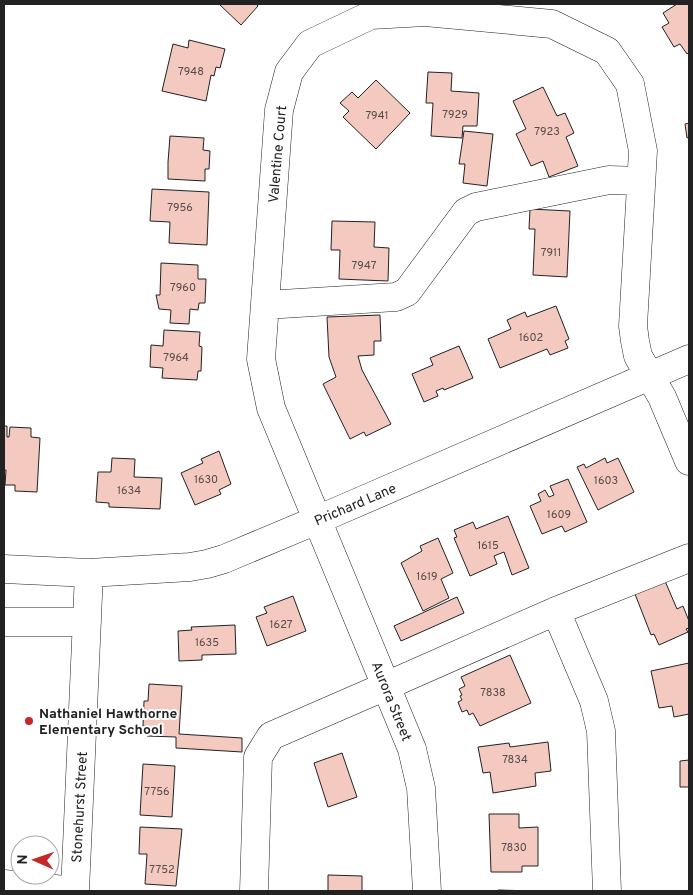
<svg xmlns="http://www.w3.org/2000/svg" width="693" height="895" font-family="Overpass,sans-serif">
<rect width="100%" height="100%" fill="#fff"/>
<path fill="#f3c9c0" stroke="#222" d="M219 4H256L258 6 241 25Z
M677 4H689V52L687 54 680 44 674 47 662 27 669 23 663 13Z
M189 40 225 49 220 68 216 67 214 76 211 75 206 101 162 91 173 44 188 48Z
M428 72 452 73 451 91 479 93 477 126H463L462 138 431 136 433 103H426Z
M376 80 410 113 376 149 343 117 349 111 340 103 352 92 358 98Z
M543 87 557 116 565 113 574 133 566 137 578 166 549 177 543 161 531 166 516 134 526 129 513 101Z
M689 123V137L687 138 685 124Z
M464 131 493 134 487 186 463 183 465 164H459Z
M170 136 204 138 203 150 210 151 209 169H205V181L168 179V162Z
M152 189 209 192 207 245 169 243 170 222 150 221Z
M530 209 570 211 567 277 533 275 535 229H529Z
M332 221 375 222 374 247 389 248 388 281 339 279 340 250H331Z
M161 263 198 265V279H206L205 303H199L198 310 190 309 189 324 170 323 171 310 159 309 156 295H160Z
M556 306 569 339 565 341 568 348 550 355 547 349 500 368 488 339 511 329 507 320 525 312 527 317Z
M380 315 381 341H374V355L358 356 362 370 391 424 366 436 364 432 350 439 323 384 336 377 329 357 327 317Z
M164 330 200 332 199 346 202 347 201 371H198L197 380 162 378 163 368 150 367 151 345 163 346Z
M459 346 473 378 444 390 443 388 436 391 438 396 424 402 412 374 433 365 430 358Z
M4 426H7V437H9L10 427 31 428V437L40 438 37 492 15 491V485H5L6 470H4Z
M219 451 231 484 219 490 221 494 195 505 181 473 203 463 201 459Z
M112 458 135 459 134 477 162 478 160 509 109 507V503L96 502 98 472H111Z
M605 458 607 463 618 458 634 492 598 510 577 467 584 464 586 468Z
M568 479 587 522 565 532 562 526 542 534 530 506 541 501 538 494 545 490 549 497 554 495 550 486Z
M508 516 529 568 512 575 504 552 494 556 497 564 470 576 454 538 457 537 454 530 473 522 476 529Z
M438 538 453 573 441 579 449 598 423 611 401 563 422 551 420 546Z
M665 581 677 609 683 606 689 621V628L686 629 688 632 659 645 654 634 651 635 635 594Z
M293 596 306 631 267 646 256 617 267 613 264 607Z
M457 597 464 613 401 641 394 626Z
M235 625 236 654 202 655V660L179 661 178 631 192 630 191 627Z
M510 655 531 703 480 726 473 713 469 715 467 710 462 712 458 702 462 700 460 696 462 695 459 689 465 686 461 677Z
M689 663V714L674 717 672 706 659 708 651 671Z
M149 684 182 686 179 734 242 738V752L176 748V737L147 736 148 726H143L144 701H148Z
M548 742 551 771 535 773 536 786 493 793 490 772 483 773 478 747 509 743 510 747Z
M342 753 357 797 328 807 314 763Z
M689 760V787H680V761Z
M143 764 175 766 172 817 140 815Z
M489 814H519V828L538 827V866H522V872H491Z
M140 827 182 829 176 886 145 884 147 854H139Z
M328 875 362 876V891H328Z
M498 890 532 891H498Z"/>
<g fill="none" stroke-linecap="round" stroke-linejoin="round">
<g stroke="#222" stroke-width="29">
<path id="minor" d="M265 305 396 297 407 292 466 212 476 207 609 180 641 181
M4 569 89 573 190 567 207 564 224 559 317 520 689 359
M556 611 594 701 601 731 607 891
M4 622H87
M4 884 75 891
M75 891 89 573
M254 891 258 757 271 736 386 686 556 611 689 558
M427 891 421 788 412 749 271 408 261 359 279 110 289 72 310 44 371 15 425 12 552 24 607 51 630 84 643 151 633 326 635 341 638 356 662 397 689 461"/>
</g>
<use href="#minor" stroke="#fff" stroke-width="28"/>
</g>
<circle fill="#c62828" stroke="#fff" stroke-width="2" cx="29" cy="721" r="5"/>
<g text-anchor="middle" stroke-width="4" stroke-linejoin="round" paint-order="stroke">
<g font-size="11" fill="#564c4a">
<text x="191" y="75">7948</text>
<text x="455" y="118">7929</text>
<text x="377" y="119">7941</text>
<text x="547" y="135">7923</text>
<text x="180" y="211">7956</text>
<text x="551" y="256">7911</text>
<text x="364" y="269">7947</text>
<text x="183" y="291">7960</text>
<text x="531" y="341">1602</text>
<text x="176" y="361">7964</text>
<text x="206" y="483">1630</text>
<text x="606" y="484">1603</text>
<text x="129" y="494">1634</text>
<text x="559" y="518">1609</text>
<text x="488" y="549">1615</text>
<text x="427" y="580">1619</text>
<text x="281" y="628">1627</text>
<text x="207" y="646">1635</text>
<text x="493" y="696">7838</text>
<text x="515" y="763">7834</text>
<text x="157" y="795">7756</text>
<text x="514" y="851">7830</text>
<text x="162" y="873">7752</text>
</g>
<g font-size="14" fill="#222" stroke="#fff">
<text transform="translate(277 154) rotate(-85)" y="5">Valentine Court</text>
<text transform="translate(355 504) rotate(-23)" y="5">Prichard Lane</text>
<text transform="translate(392 701) rotate(68)" y="5">Aurora Street</text>
<text transform="translate(79 807) rotate(-87)" y="5">Stonehurst Street</text>
</g>
<g font-size="14" font-weight="bold" fill="#222" stroke="#fff" text-anchor="start">
<text x="39" y="718">Nathaniel Hawthorne<tspan x="39" dy="16">Elementary School</tspan></text>
</g>
</g>
<rect width="693" height="895" fill="none" stroke="#222222" stroke-width="10"/>
<g transform="translate(35 860) rotate(272)"><circle r="24" fill="#ffffff" stroke="#a7a7a7"/>
<path d="M0-4L9 19L0 12L-9 19Z" fill="#c62828"/>
<text y="-8" font-size="14" font-weight="bold" text-anchor="middle" fill="#222222">N</text>
</g>
</svg>
